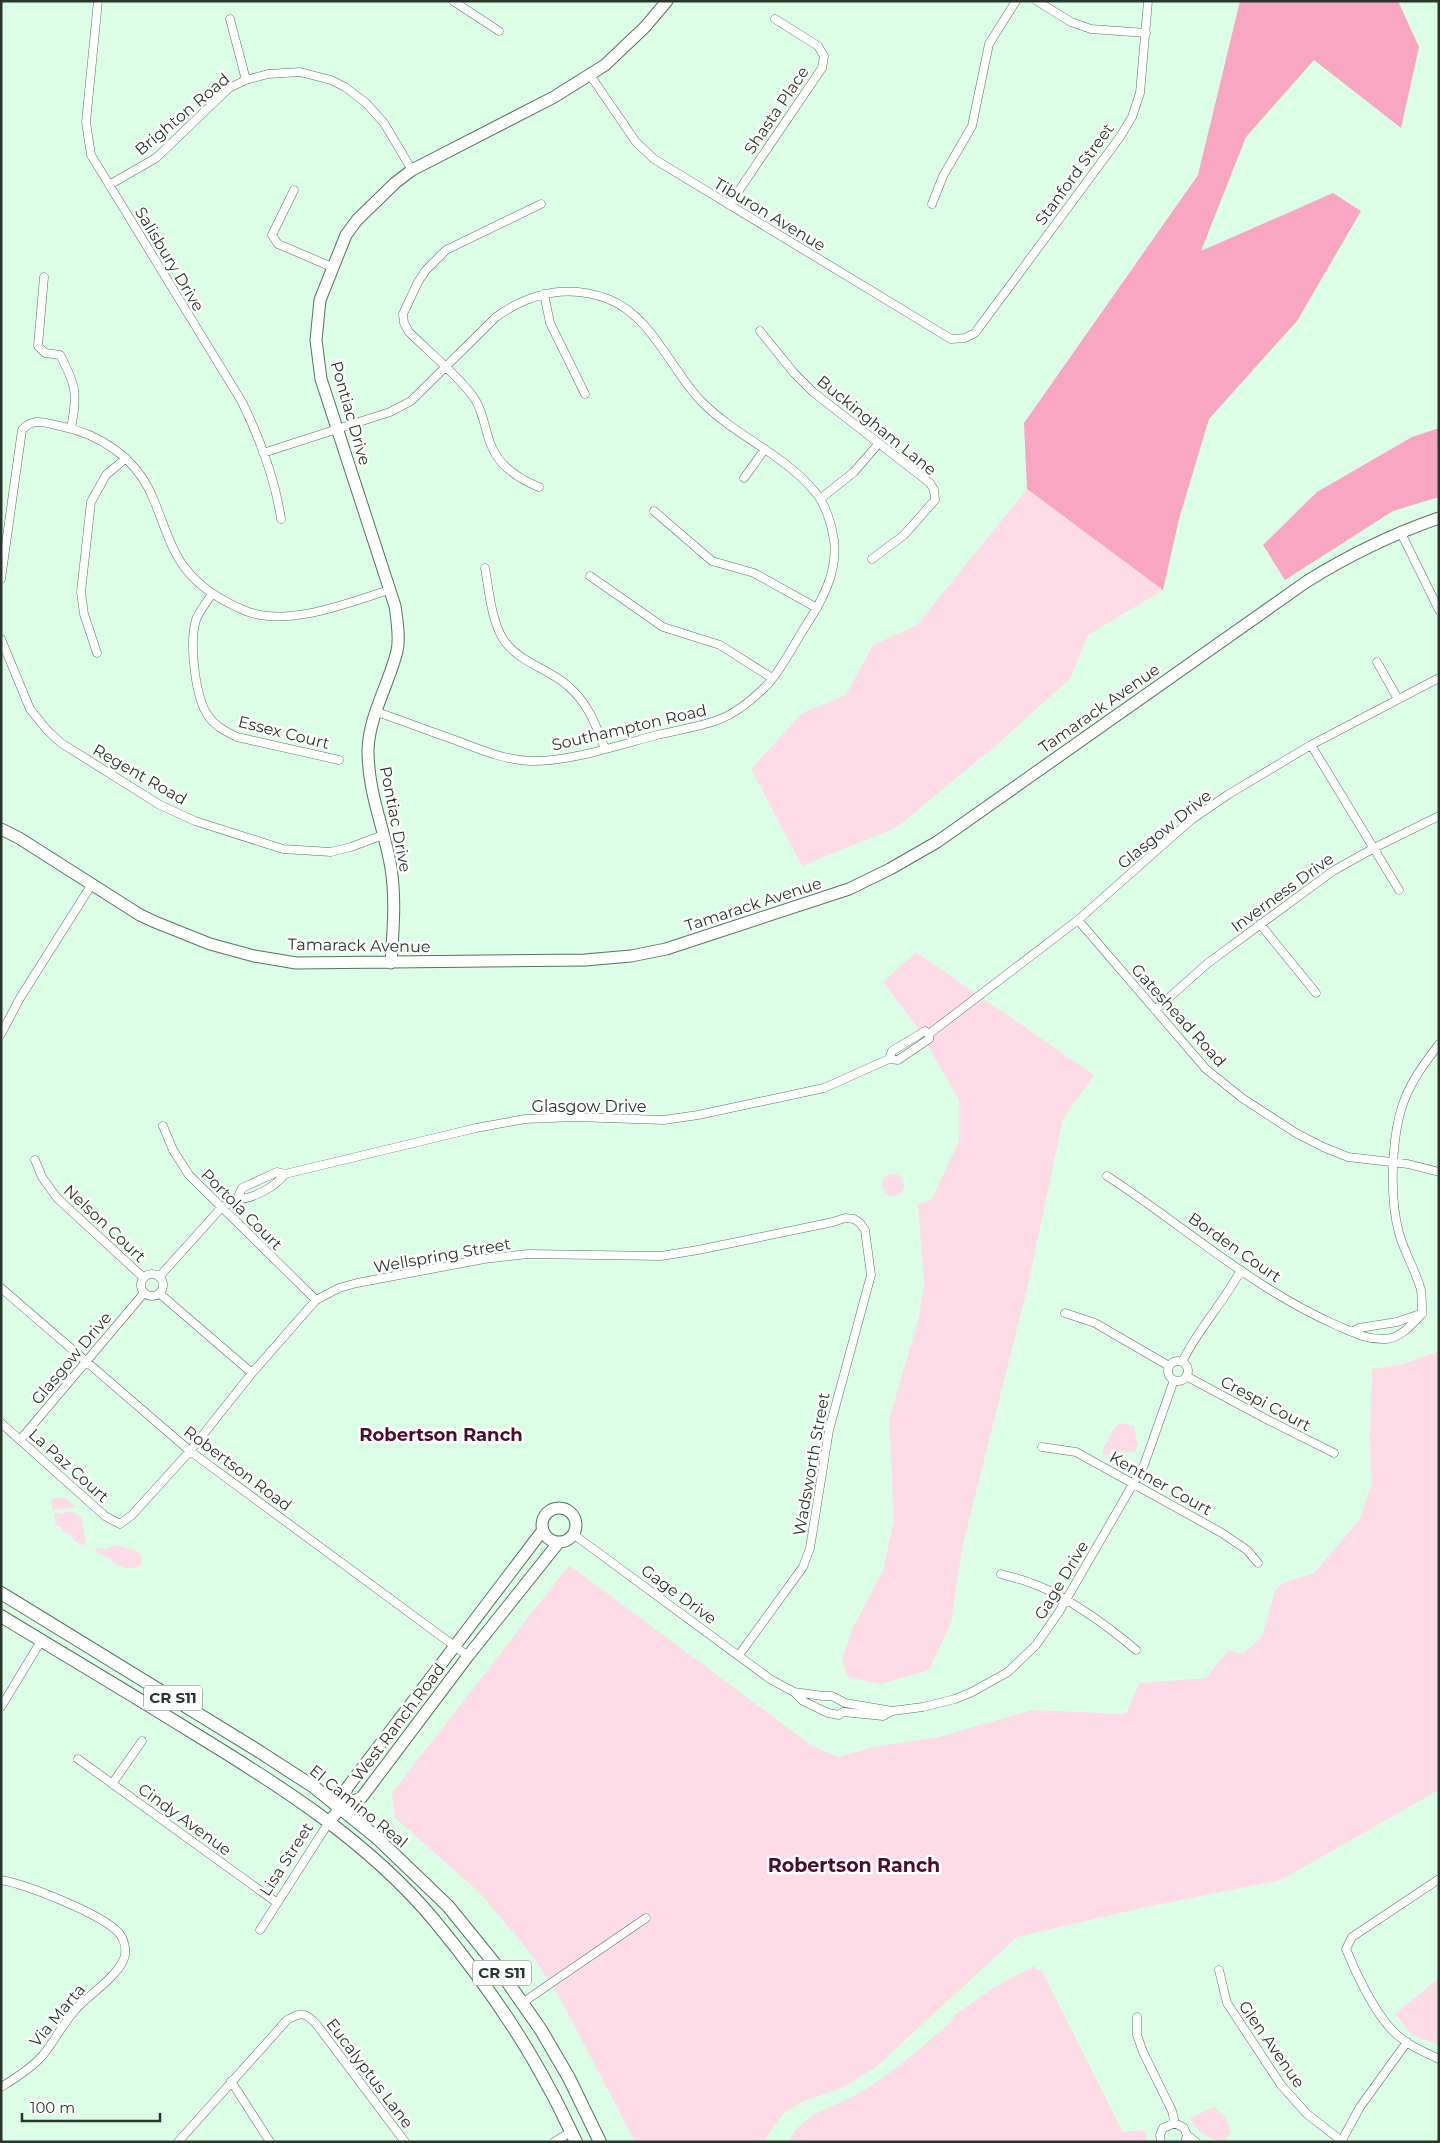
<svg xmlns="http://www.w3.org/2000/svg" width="1440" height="2143" font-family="Montserrat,sans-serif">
<rect width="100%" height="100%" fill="#dcfee7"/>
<path fill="#fedce7" d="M1027 489 1163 590 1088 635 1070 679 994 747 897 827 802 866 751 769 802 713 846 695 873 645 917 625Z
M916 952 1094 1075 1063 1119 1028 1285 962 1548 951 1623 929 1670 881 1684 848 1677 842 1659 853 1627 883 1571 894 1520 889 1420 919 1317 924 1283 918 1204 932 1199 959 1141V1100L917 1027 883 982Z
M882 1185a11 11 0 1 1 22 0a11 11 0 1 1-22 0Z
M1439 1351V1793L1437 1791 1281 1880 1132 1910 1017 1937 876 2067 842 2088 804 2101 783 2114 767 2136 766 2142H635L560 1998 532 1955 479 1892 395 1818 392 1793 569 1565 811 1745 838 1757 874 1747 939 1737 1032 1710 1126 1714 1139 1683 1206 1678 1228 1651 1243 1654 1262 1637 1275 1591 1284 1582 1313 1574 1359 1521 1371 1486 1370 1437 1372 1369 1403 1364Z
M1121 1423 1134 1426 1136 1440 1138 1443 1135 1452H1119L1112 1449 1108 1456 1102 1453C1104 1444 1106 1446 1109 1439 1113 1431 1112 1428 1121 1423Z
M64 1497 76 1507 53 1510 51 1499Z
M72 1511 81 1517 86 1544 81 1545 72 1539V1535L63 1532 60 1526 56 1527 54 1514Z
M114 1545 136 1550 142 1557 141 1565C128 1572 121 1567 111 1560 104 1555 99 1555 94 1548L107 1549Z
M1034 1966 1036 1970 1041 1969 1123 2132 1145 2130 1148 2142H788C803 2112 833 2108 859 2093 891 2075 925 2044 953 2020V2016L993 1988Z
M1439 1978V2045L1412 2035 1395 2014Z
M1214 2107 1226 2118 1231 2132 1225 2140C1208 2142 1198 2132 1190 2118Z"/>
<path fill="#f8a6c2" d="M1240 1H1398L1419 47 1401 128 1314 60 1246 137 1201 251 1333 193 1361 211 1297 321 1209 419 1179 519 1163 590 1027 489 1024 423 1198 175Z
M1439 428V497L1393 511 1285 580 1263 545 1317 492 1412 437Z"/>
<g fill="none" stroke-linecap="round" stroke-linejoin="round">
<g stroke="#557360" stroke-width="9">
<path id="street" d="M98 1 86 122 91 155 242 402C260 439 275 479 281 519
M453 1 499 31
M1037 1 1071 22 1091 29 1146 33
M230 19 246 80
M590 75 636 142 654 159 951 339 965 338 975 333 1120 137 1132 117 1140 93 1148 1
M109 185 156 158 229 88 246 80 268 74 300 72 331 80 345 87 366 103 384 123 412 170
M294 190 272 235 278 244 332 267
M932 204 943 176 972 126 989 44 1016 1
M729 205 822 68 824 56 818 46 775 19
M44 277 38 346 45 353 60 355C76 385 78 394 71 428
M544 294 550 323 585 394
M760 331 794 373 813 392 930 483 934 490 935 500 904 535 872 559
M263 453 390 412 411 401 496 317C530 293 568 284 608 299 651 315 671 370 701 401 735 436 784 454 815 492 825 503 832 525 834 540 838 572 822 601 805 627 794 644 779 674 765 687 752 700 734 714 718 720 699 727 677 730 657 735 619 745 569 762 530 761 504 760 479 749 455 740 429 731 403 721 377 712
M744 478 765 449
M539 487C519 479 499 466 491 445 485 431 484 415 476 401 463 380 428 351 409 332L404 323 403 314 418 282 426 270 446 250 541 204
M820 499 854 472 879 443
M654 511 712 561 754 573 817 608
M1400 531 1439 610
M485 568C489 590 491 619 503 639 519 663 548 668 568 686 588 703 596 725 605 749
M590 576 663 627 720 645 772 678
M1 579 22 430C33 417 45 423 60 426 100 434 136 458 152 496 163 520 169 547 185 568 200 588 224 602 246 611 287 628 350 602 389 590
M212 594C207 602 199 611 196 620 189 642 195 699 209 717 216 727 227 732 237 737L339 760
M1 639 30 709 47 730 61 743 160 805 195 821 283 849 331 852 351 847 383 835
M97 653 84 614 81 592 91 502 106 475 126 458
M1377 662 1398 699
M1311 745 1399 890
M1078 920 1206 1069 1242 1098 1296 1133 1323 1147 1348 1157 1408 1164 1439 1172
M1260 924 1316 993
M1155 1010 1208 963 1333 871 1374 848 1439 816
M1 1034 20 998 92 884
M889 1059 892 1051 925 1031 929 1034
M163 1126 173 1150 189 1175 316 1300
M35 1160 42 1177 57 1198 144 1278
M1107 1176C1183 1225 1252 1288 1336 1325 1352 1332 1366 1340 1386 1339 1402 1337 1411 1325 1422 1314
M237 1199C253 1199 275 1187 285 1174
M141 1285a11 11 0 1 1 22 0a11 11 0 1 1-22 0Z
M159 1277 221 1208 237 1199 242 1188 277 1172 285 1174 476 1128 525 1119 575 1117 664 1120 698 1115 824 1088 889 1059 898 1060 929 1039V1034L1078 920 1191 820 1229 794 1311 745 1439 678
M1 1288 190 1451 468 1656
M160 1294 252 1373
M1065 1313 1095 1323 1169 1366
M1422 1314C1422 1306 1422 1298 1421 1290 1416 1271 1404 1252 1399 1233 1389 1196 1391 1131 1406 1096 1414 1077 1427 1060 1439 1044
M1352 1332 1359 1328 1397 1322 1420 1314
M1168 1371a10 10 0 1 1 20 0a10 10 0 1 1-20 0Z
M1182 1362C1198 1329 1224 1302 1241 1270
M1186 1376 1268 1420 1334 1453
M1 1423 105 1516 120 1524 132 1515 190 1451 252 1373 316 1300 339 1288 357 1283 484 1259 528 1254 661 1256 698 1250 833 1222 845 1218 854 1219 860 1223 865 1230 871 1275 829 1430 810 1548 803 1567 739 1655
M20 1440 144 1293
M1042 1447 1076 1452 1222 1533 1247 1550 1258 1563
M573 1534 770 1679 794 1692 803 1701 828 1713 839 1715 843 1712 883 1716 892 1711 923 1707 955 1699 972 1692 1008 1672 1036 1645 1059 1612 1144 1465 1174 1380
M1001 1574C1011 1577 1021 1579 1031 1583 1065 1595 1108 1626 1136 1650
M794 1692 823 1696H832L845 1703 892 1711
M1 1707 41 1641
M78 1759 276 1902
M112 1784 142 1741
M1439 1879 1352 1937 1346 1949C1356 1974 1374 2011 1392 2030 1405 2044 1422 2051 1439 2059
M1 1880C28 1885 102 1914 119 1933 124 1939 126 1948 125 1955 122 1973 90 1994 77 2008 64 2022 55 2040 43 2055 32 2068 16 2078 1 2087
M260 1930 329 1822
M1219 1970 1227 2003 1281 2085 1307 2114 1343 2142
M522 2003 646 1918
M1137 2017V2035L1143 2052 1172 2111 1175 2123
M231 2081 270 2142
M1187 2135 1196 2142
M178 2142 287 2020C302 2011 306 2013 317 2025L405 2142
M554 2142 571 2132
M1161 2142 1160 2135 1163 2128 1175 2123 1184 2128 1187 2135 1185 2142
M1341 2142 1360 2107 1407 2042"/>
</g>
<g stroke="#557360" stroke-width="13">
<path id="secondary" d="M1 829 19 838 140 915 155 922 210 944 254 956 296 963 585 960 631 956 666 949 849 889 890 869 937 842 1306 582C1349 555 1390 535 1439 518
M391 963C393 931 396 900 391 868 384 826 368 794 368 750 369 716 389 684 397 651 400 638 397 620 395 606L321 379 316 340 320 300 346 235 357 220 395 183 412 170 554 97 605 65 645 27 667 1
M542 1525a17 17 0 1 1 34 0a17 17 0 1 1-34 0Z
M341 1807 362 1797 468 1656 559 1542
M329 1822 341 1807 347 1788 543 1530"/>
</g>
<g stroke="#557360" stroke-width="14">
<path id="primary" d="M1 1593 260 1752 314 1787 376 1837 448 1906 495 1964 541 2030 569 2078 600 2142
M1 1616C65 1655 129 1693 192 1732 279 1785 368 1841 434 1920 477 1972 518 2029 549 2088 559 2105 567 2124 576 2142"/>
</g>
<use href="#street" stroke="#fff" stroke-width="8"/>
<use href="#secondary" stroke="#fff" stroke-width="11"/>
<use href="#primary" stroke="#fff" stroke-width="12"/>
</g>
<g text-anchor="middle" stroke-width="5" stroke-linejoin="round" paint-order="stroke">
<g fill="#fff" stroke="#68726b" stroke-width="1">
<rect x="144" y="1685.5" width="58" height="25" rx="4"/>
<rect x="473" y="1960.5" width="58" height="25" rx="4"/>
</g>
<g font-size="15" font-weight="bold" fill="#28352c">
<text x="173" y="1703">CR S11</text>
<text x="502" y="1978">CR S11</text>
</g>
<g font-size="16" fill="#28352c" stroke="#fff">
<text transform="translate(776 110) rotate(-56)" y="6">Shasta Place</text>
<text transform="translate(182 114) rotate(-40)" y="6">Brighton Road</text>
<text transform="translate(1074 174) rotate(-54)" y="6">Stanford Street</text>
<text transform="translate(770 214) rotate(31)" y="6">Tiburon Avenue</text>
<text transform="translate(170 259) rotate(59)" y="6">Salisbury Drive</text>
<text transform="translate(351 413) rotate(74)" y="6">Pontiac Drive</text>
<text transform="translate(877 425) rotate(39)" y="6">Buckingham Lane</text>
<text transform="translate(1099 708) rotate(-35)" y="6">Tamarack Avenue</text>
<text transform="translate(629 727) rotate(-13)" y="6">Southampton Road</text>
<text transform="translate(284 732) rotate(14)" y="6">Essex Court</text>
<text transform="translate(140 774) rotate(30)" y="6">Regent Road</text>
<text transform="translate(396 819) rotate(79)" y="6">Pontiac Drive</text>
<text transform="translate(1164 829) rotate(-39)" y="6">Glasgow Drive</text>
<text transform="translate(1282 892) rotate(-36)" y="6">Inverness Drive</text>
<text transform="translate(753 904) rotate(-18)" y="6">Tamarack Avenue</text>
<text transform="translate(359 945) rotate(1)" y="6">Tamarack Avenue</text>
<text transform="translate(1179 1015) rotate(48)" y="6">Gateshead Road</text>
<text x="589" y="1112">Glasgow Drive</text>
<text transform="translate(242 1209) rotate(45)" y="6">Portola Court</text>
<text transform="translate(105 1223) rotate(43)" y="6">Nelson Court</text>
<text transform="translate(1235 1247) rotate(35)" y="6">Borden Court</text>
<text transform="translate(442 1255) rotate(-10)" y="6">Wellspring Street</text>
<text transform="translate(71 1358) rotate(-50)" y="6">Glasgow Drive</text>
<text transform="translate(1266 1403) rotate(28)" y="6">Crespi Court</text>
<text transform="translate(811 1464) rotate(-80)" y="6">Wadsworth Street</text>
<text transform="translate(69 1465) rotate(42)" y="6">La Paz Court</text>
<text transform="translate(238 1468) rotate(37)" y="6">Robertson Road</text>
<text transform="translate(1161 1483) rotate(29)" y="6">Kentner Court</text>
<text transform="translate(1061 1580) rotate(-59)" y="6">Gage Drive</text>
<text transform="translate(679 1594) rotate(36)" y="6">Gage Drive</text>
<text transform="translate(398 1722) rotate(-53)" y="6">West Ranch Road</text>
<text transform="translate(359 1806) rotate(39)" y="6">El Camino Real</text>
<text transform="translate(185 1819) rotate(36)" y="6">Cindy Avenue</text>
<text transform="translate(286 1859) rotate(-57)" y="6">Lisa Street</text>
<text transform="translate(57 2015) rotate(-50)" y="6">Via Marta</text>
<text transform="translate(1272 2044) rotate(55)" y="6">Glen Avenue</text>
<text transform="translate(370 2073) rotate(53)" y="6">Eucalyptus Lane</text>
</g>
<g font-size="18" font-weight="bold" fill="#4d0c2a" stroke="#fff">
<text x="441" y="1441">Robertson Ranch</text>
</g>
<g font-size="19" font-weight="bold" fill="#4d0c2a" stroke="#fff">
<text x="854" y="1872">Robertson Ranch</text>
</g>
</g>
<rect width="1440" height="2143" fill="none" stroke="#28352c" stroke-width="5"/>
<path d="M22 2113v8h138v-8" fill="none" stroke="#28352c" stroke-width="2.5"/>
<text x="30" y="2113" font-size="15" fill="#28352c" stroke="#ffffff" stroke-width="4" paint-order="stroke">100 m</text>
</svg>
